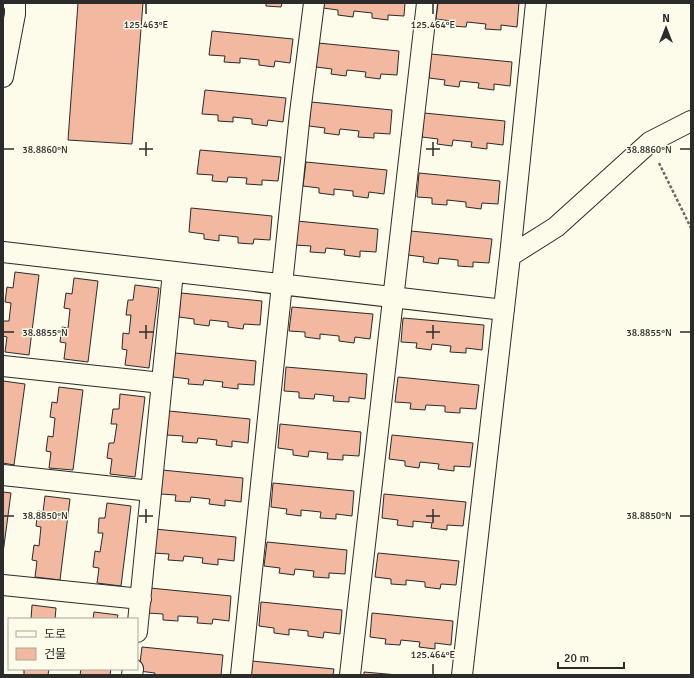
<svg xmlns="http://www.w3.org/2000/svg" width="694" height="678" font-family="Signika,'Noto Sans KR',sans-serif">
<rect width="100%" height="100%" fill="#fdfbea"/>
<path fill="#f2b8a0" stroke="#2b2b2b" d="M78 3H143L132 144 68 140Z
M266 3H282L281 7 266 6Z
M323 3H405L404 16 388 15V20L372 18V13L354 11 353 17 338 15V10L323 8Z
M438 3H519L517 27 501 25V30L485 29 486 24 467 22 466 27 451 26V21L436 19Z
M212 31 293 39 290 63 275 61 274 67 259 65V60L240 58V63L224 62 225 56 209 55Z
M318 43 399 51 397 75 381 74 380 79 365 77 366 72 347 70 346 76 331 74 332 69 316 67Z
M431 54 512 62 510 86 494 84V90L478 88 479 83 460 81 459 87 444 85 445 80 429 78Z
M205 90 286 98 283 122 268 120 267 126 252 124V119L233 117V122L218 121V115L202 114Z
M311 102 392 110 390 134 374 133V138L358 137 359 131 340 129 339 135 324 133 325 128 309 126Z
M424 113 505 121 503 145 487 143V149L471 147 472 142 453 140 452 146 437 144 438 139 422 137Z
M200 150 281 157 278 181 262 180V185L246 184 247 178 228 177 227 182 212 181 213 175 197 174Z
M306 162 387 170 384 194 369 192 368 198 353 196V191L334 189V195L319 193V188L303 186Z
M419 173 500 181 498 204 482 203 481 209 466 207V202L447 200V205L432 204V198L417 197Z
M191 208 272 216 270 240 254 239 253 244 238 243V237L219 235V241L204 239V234L189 232Z
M297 221 378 229 376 252 360 251V257L344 255 345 250 326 248 325 253 310 252 311 246 295 245Z
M411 231 492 239 489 263 473 262V267L458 266V260L439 258 438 264 423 262 424 257 408 255Z
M15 272 39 275 29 355 5 352 7 337 3 336V321H9L11 303 5 302 7 287 13 288Z
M74 278 98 281 88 362 64 359 66 343 60 342 62 327 68 328 70 309 64 308 66 293 72 294Z
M135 285 159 288 149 368 125 365 127 350 122 349 123 333 129 334 131 315H126L128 300H133Z
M181 293 262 301 260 325 244 324 243 329 228 327V322L210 320 209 326 194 324V319L179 317Z
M292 307 373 314 370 339 355 337 354 343 339 341V336L320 334V339L305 337V332L289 331Z
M403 318 484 325 482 350 466 348V353L450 352 451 346 432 344 431 350 416 348 417 343 401 342Z
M175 353 256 361 254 385 238 384V389L222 387 223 382 204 380 203 385 188 384 189 379 173 377Z
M286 367 367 374 365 399 349 397V402L333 401 334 396 315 394 314 399 299 398V392L284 391Z
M398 377 479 385 476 409 460 408V413L445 412V406L426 405 425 410 410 409 411 403 395 402Z
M3 381 25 384 14 465 3 463Z
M59 387 83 390 73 470 49 468 51 452 46 451 48 436 53 437 55 418 50 417 52 402 57 403Z
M120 394 145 397 135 477 110 474 112 459 107 458 109 443H114L117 424H111L113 409H119Z
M169 411 250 419 248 443 232 441V447L216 445 217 440 198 438 197 443 182 442 183 436 167 435Z
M280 424 361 432 359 456 343 455V460L327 459 328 453 309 451 308 457 293 455V450L278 448Z
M392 435 473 443 470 467 454 466V471L438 469 439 464 420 462 419 468 405 466V461L389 459Z
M162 470 243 478 241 502 225 500V506L209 504 210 499 191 497 190 502 175 501 176 495 160 494Z
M273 483 354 491 352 516 336 514V519L320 518 321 512 301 510V516L286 514 287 509 271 507Z
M3 492 11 493 3 553Z
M384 494 466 502 463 526 447 525V530L431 528 432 523 413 521V527L397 525 398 520 382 518Z
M45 496 70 499 60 580 35 577 37 561 32 560 34 545 39 546 41 527 36 526 38 511 43 512Z
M107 503 131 506 121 586 97 583 99 568 93 567 95 551 100 552 103 533H98L99 518H105Z
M155 529 236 537 234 561 218 559V565L202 563 203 558 184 556 183 561 168 560 169 554 153 553Z
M267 542 347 550 345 574 329 573V578L313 577 314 571 295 569 294 575 279 573 280 568 264 566Z
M378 553 459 561 456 585 441 584 440 589 425 587V582L406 580V585L391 584V579L375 577Z
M150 588 231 596 229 621 213 619 212 624 197 623 198 617 178 616V621L163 620V614L148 613Z
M261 602 342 610 340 634 324 632 323 638 308 636V631L289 629V635L274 633V628L259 626Z
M32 605 56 608 55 619H31Z
M94 612 118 615 117 619H93Z
M372 613 453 621 451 645 435 643V649L419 647 420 642 401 640 400 645 385 644 386 639 370 637Z
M142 647 223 655 221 675H155V673L139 671Z
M252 661 334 669 333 675H251Z
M19 669H49L48 675H24V670Z
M81 669H111L110 675H80Z
M364 672 398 675H364Z"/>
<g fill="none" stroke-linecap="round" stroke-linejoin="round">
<g stroke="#2b2b2b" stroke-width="22">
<path id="minor" d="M3 77 15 14V4L13 3
M3 252 504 310
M510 256 556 227 650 142 691 121
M3 366 162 383
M3 475 151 491
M3 585 141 599
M137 632 173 272
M132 675 133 669
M241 675 300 113 314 3
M350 675 427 3
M462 675 510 256 536 3"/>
</g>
<path stroke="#6a6964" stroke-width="2.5" stroke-dasharray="3 2" stroke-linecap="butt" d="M659 163 691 228"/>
<use href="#minor" stroke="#fdfbea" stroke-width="20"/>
</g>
<path fill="none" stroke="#2b2b2b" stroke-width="1.5" d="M146 4V14M433 4V14M146 142V156M433 142V156M4 149H14M139 149H153M426 149H440M680 149H690M146 325V339M433 325V339M4 332H14M139 332H153M426 332H440M680 332H690M146 509V523M433 509V523M4 516H14M139 516H153M426 516H440M680 516H690M433 664V674"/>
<g font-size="10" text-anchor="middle" fill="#2b2b2b" stroke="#fdfbea" stroke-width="3" stroke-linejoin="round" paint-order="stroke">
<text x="146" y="28">125.463°E</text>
<text x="433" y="28">125.464°E</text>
<text x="45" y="153">38.8860°N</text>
<text x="649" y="153">38.8860°N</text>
<text x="45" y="336">38.8855°N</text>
<text x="649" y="336">38.8855°N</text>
<text x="45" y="519">38.8850°N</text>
<text x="649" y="519">38.8850°N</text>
<text x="433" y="658">125.464°E</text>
</g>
<rect width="694" height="678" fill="none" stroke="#2b2b2b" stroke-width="8"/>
<rect x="8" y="618" width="130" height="52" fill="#fdfbea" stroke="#a9a89e"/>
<rect x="16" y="631" width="20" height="6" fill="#fdfbea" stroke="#a9a89e"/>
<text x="44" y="638" font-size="12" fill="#2b2b2b">도로</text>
<rect x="16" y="648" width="20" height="12" fill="#f2b8a0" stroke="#a9a89e"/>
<text x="44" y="658" font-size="12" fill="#2b2b2b">건물</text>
<g transform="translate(666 28)" stroke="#fdfbea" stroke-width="3" paint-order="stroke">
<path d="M0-3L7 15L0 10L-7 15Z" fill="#2b2b2b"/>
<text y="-6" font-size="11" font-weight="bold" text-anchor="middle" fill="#2b2b2b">N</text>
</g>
<path d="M558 662v6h66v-6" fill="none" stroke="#2b2b2b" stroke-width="2"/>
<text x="564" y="662" font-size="12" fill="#2b2b2b" stroke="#fdfbea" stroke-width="3" paint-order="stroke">20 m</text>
</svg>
